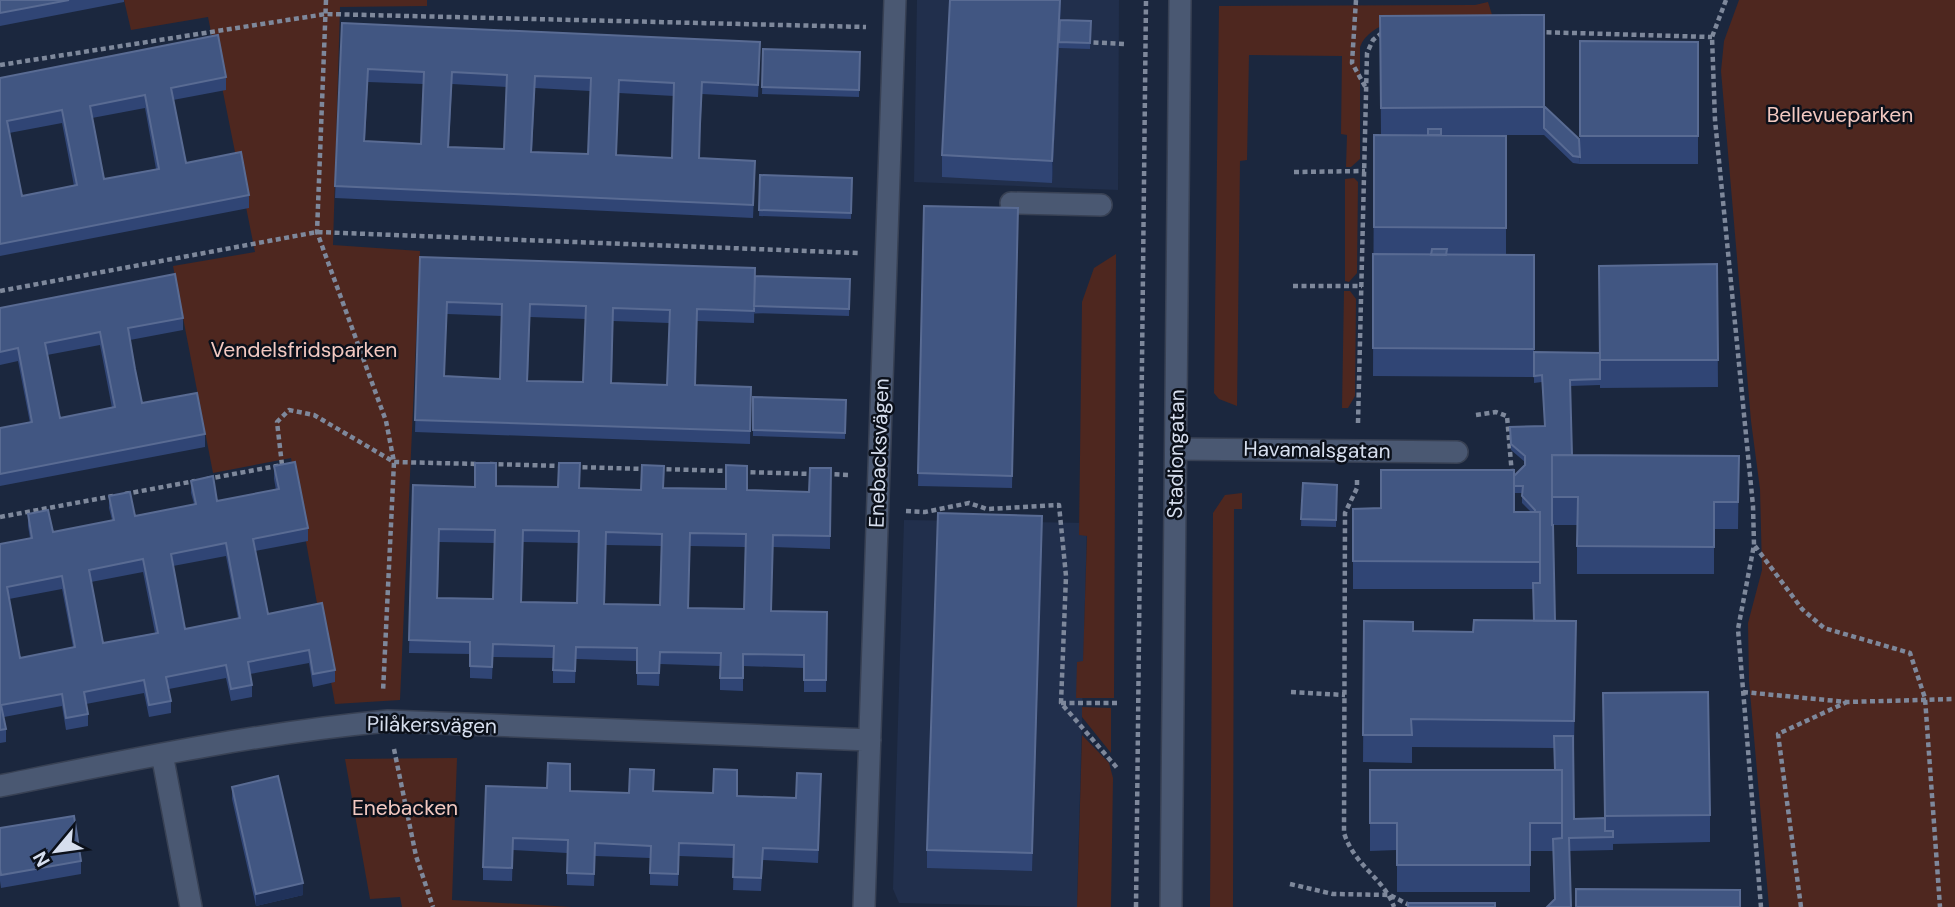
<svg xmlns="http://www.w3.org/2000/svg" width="1955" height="907" font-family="'DM Sans',sans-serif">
<rect width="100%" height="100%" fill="#1b273e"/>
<path fill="#212f4c" d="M917 0H1119L1118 190 914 182Z
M904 520 1087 523 1077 907 899 903 893 889Z"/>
<path fill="#4e271f" d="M124 0H427V6L340 7 333 245 420 251 400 700 335 704 291 458 213 473 173 266 255 252 208 17 131 30Z
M1739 0H1955V907H1769L1749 681 1748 623 1762 570 1760 489 1751 421 1721 71 1724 41Z
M1488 2 1493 18C1456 19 1376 7 1360 47V159L1351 167H1346L1347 135 1341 134 1342 56 1249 55 1247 160 1240 161 1237 406 1219 399 1214 393 1219 6 1475 5Z
M1354 178 1358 182 1357 273 1349 282 1345 281V179Z
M1116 254 1114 698H1076L1077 662 1083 661 1087 536 1079 535 1082 302 1094 268Z
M1344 291H1350L1356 299 1355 396 1348 408H1342Z
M1242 493V509H1234L1233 907H1210L1213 513 1225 495Z
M1082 707 1111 708V753L1082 717Z
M1082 735 1109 763 1113 778 1111 907H1077Z
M457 758 452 900 572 907H402L400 897 370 899 345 759Z"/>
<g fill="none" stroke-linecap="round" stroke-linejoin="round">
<g stroke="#384154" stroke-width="24">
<path id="service" d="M1011 203 1101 205"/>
</g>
<g stroke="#384154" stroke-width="24">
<path id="minor" d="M1176 449 1457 452
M162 754 191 907
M0 786C129 760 257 733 388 721L870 740
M864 907 895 0"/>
</g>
<g stroke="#384154" stroke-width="24">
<path id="tertiary" d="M1171 907 1180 0"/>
</g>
<path stroke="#7e889b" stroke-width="4.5" stroke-dasharray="5 3.5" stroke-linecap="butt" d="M326 0 317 232 386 421 394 462 383 692
M1356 0 1352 63 1366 88
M1726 0 1712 37 1715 120 1753 506 1754 545 1738 629 1761 907
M1538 32 1712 37
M1085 42 1126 44
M0 65 326 14 866 27
M1294 172 1365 171
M1293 286H1362
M0 291 317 232 858 253
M1476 415 1496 412 1507 416 1512 475
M1358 423 1367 53 1373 40 1383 32
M490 464 562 466
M574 467 646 469
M658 469 730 471
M742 472 814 474
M826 474 849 475
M207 479 282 465 277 422 289 410 314 415 394 462 478 464
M1357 480V488L1345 513 1344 833C1355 867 1384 878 1394 907
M125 494 195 481
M906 511 925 512 969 503 987 509 1059 505 1066 576 1061 703 1118 769
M0 517 113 496
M1755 546 1802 609 1824 628 1910 653 1925 698 1940 907
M1291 692 1345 695
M1743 692 1847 702 1955 699
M1061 703H1119
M394 749 416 856 433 907
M1290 884 1333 894 1390 895 1411 906
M1136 907 1146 0
M1801 907 1778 734 1847 702"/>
<use href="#service" stroke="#4a5872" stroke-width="21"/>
<use href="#minor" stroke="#4a5872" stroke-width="21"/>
<use href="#tertiary" stroke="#4a5872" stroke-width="21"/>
</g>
<path fill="#304575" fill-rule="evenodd" d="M0 0H124V2L0 26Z
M950 0H1061L1060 20 1091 21 1090 49 1059 48V47L1052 183 942 177V155Z
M1380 16 1544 106 1579 139 1580 164 1573 163 1544 135H1441L1506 136V255H1534V377L1373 376 1374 135H1381Z
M342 23 760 55 758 97 702 94 700 136 699 158 755 173 753 218 335 198ZM368 82 423 84 421 144 365 141ZM452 84 507 87 504 149 449 147ZM535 88 590 91 588 154 532 152ZM619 93 674 96 672 158 616 155Z
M1580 41 1698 42V164H1580Z
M763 49 860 52 859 97 762 94Z
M226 77V90L173 100 186 163 249 195V208L0 256V78ZM145 108 156 169 104 179 92 118ZM62 123 74 186 22 196 9 133Z
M760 175 852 178 851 219 759 216Z
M924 206 1018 208 1012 488 918 486Z
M420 257 755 268 754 323 697 321 695 385 751 387 750 444 415 432ZM447 314 502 316 500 379 444 377ZM530 317 586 319 583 382 528 381ZM613 321 669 323 667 385 612 383Z
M1717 264 1718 387 1600 388V382V385L1570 386 1572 455 1739 456 1738 529H1714V574H1577V525H1553L1555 621H1576L1574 749H1573L1574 819 1605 818 1603 693 1710 815V842L1613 844V850L1569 851 1555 900 1553 851H1530V892H1397V850L1370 851V770H1555L1554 748 1412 747V763L1363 762 1364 621 1413 631 1473 632 1534 621 1533 589H1353V509L1531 512 1522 503V493H1514V476L1525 465V462L1511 450 1510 427 1545 426 1542 382 1534 383V352L1600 353Z
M755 276 850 279 849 316 754 313Z
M0 308 183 318V330L130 340 142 403 205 434V447L0 486V428L30 423 18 361 0 365ZM100 345 112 408 60 418 47 355Z
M753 397 846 400 845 439 753 436Z
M274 466 308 528V541L255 551 268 614 335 670V682L313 687 309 663 250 674 252 685V697L231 701 226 678 169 689 171 701V713L149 717 144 693 86 704 88 714V726L66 730 62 706 4 717 6 729V742L0 743V544L30 538 28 526V514L53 532 112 520 109 508V496L135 516 194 504 191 493V481L217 501 276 490 274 479ZM226 556 238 618 185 629 173 566ZM143 572 155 633 103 643 91 582ZM62 589 73 647 20 658 9 599Z
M831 468 830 549 773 547 771 611 827 612 826 692H804V668L743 666V691L720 690V666L660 664 659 686 637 685V661L576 659 575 683H553V658L493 657 492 679 470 678V654L409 653 413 485 475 487 496 486 641 490 663 488 809 492ZM439 542 495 543 493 599 438 598ZM523 542 578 543 577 603 521 602ZM606 545 661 546 660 605 605 604ZM690 546 745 547 744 609 688 608Z
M1303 483 1337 485 1336 527 1301 526Z
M1042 534 1032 871 927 868V850Z
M232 787 303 895 256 906 232 799Z
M821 787 818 863 763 860 761 891 733 890 734 858 679 856 678 886 650 885V858L595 856 594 886 567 885V853L513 850 512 881 483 880V867L547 788 570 791 629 793 654 791 796 798Z
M0 828 81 861V874L1 888 0 881Z"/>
<path fill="#20325a" d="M1060 0H1061L1052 183V161Z
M303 883V895L256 906V894Z"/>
<path fill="#415682" stroke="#596b93" stroke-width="2" fill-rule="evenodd" d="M0 0H69L0 13Z
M950 0H1060L1052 161 942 155Z
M1544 15V107L1381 108 1380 16Z
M1060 20 1091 21 1090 43 1059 42Z
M342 23 760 42 758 85 702 82 700 124 699 158 755 161 753 205 335 186ZM368 69 424 72 421 144 364 141ZM452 72 507 75 504 149 448 147ZM535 76 591 78 588 154 531 152ZM619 80 674 83 672 158 616 155Z
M218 35 226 77 171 88 186 163 241 152 249 195 0 244V78ZM145 95 159 169 104 179 90 106ZM62 110 77 185 22 196 7 121Z
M1580 41 1698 42V136H1580Z
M763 49 860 52 859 90 762 87Z
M1544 106 1579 139 1580 157 1573 156 1544 128Z
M1428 129H1441V135H1428Z
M1374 135 1506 136V228L1374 227Z
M760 175 852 178 851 213 759 210Z
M924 206 1018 208 1012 476 918 473Z
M1432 249H1447L1446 255H1431Z
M1373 254 1534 255V349L1373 348Z
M420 257 755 268 754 311 697 309 695 385 751 387 750 431 415 420ZM447 302 502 304 500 379 444 376ZM530 304 586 306 583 382 527 381ZM613 308 670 310 667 385 611 383Z
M1717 264 1718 360H1600L1599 266Z
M175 274 183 318 128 328 135 369 142 403 197 393 205 434 0 474V428L32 422 18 348 0 352V308ZM100 332 115 407 60 418 45 343Z
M755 276 850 279 849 309 754 306Z
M1534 352 1600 353V379L1570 380 1572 455H1552V525H1553L1555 621H1534L1533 583H1540V512H1535V510L1522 496 1523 486H1514V476L1525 465V456L1511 444 1510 427 1545 426 1542 375 1534 376Z
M753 397 846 400 845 433 753 430Z
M1552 455 1739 456 1738 502H1714V547L1577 546 1578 497H1552Z
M295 462 308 528 253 539 268 614 322 603 335 670 313 674 309 650 248 662 252 685 231 689 226 665 166 677 171 701 149 705 144 680 84 692 88 714 66 718 62 694 1 705 6 729 0 730V544L32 538 28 514 48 510 53 532 114 520 109 496 130 492 135 516 196 504 191 481 213 476 217 501 279 489 274 466ZM226 543 240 618 185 629 171 554ZM143 559 158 633 103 643 89 570ZM62 576 75 647 20 658 7 587Z
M475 463H496V486L558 487 559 463H580L579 488 641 490 642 465 664 466 663 488 726 489V465L747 466V490L809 492 810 468H831L830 536 773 535 771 611 827 612 826 680H804V655L743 654V678H720L721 653 660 652 659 673H637V648L576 647 575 671 553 670 554 646 493 644 492 667 470 666V642L409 640 413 485 475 487ZM439 529 495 530 493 599 437 598ZM523 530 579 531 577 603 521 602ZM606 532 662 534 660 605 604 604ZM690 533 746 534 744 609 688 608Z
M1381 470H1514V512H1540V562L1353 561V509L1381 508Z
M1303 483 1337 485 1336 520 1301 519Z
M938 513 1042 516 1032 853 927 850Z
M1474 620 1576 621 1574 721 1411 719 1412 735H1363L1364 621 1413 622V631L1473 632Z
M1708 692 1710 815 1605 816 1603 693Z
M1554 736H1573L1574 819 1605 818V831H1613V837L1569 838 1571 907H1547L1555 899 1553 839 1562 838V770H1555Z
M548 763 570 764V791L629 793 630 769 654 770 653 791 713 793 714 769 737 770V796L796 798 797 773 821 774 818 850 763 848 761 878 733 877 734 845 679 843 678 874 650 873 651 846 595 843 594 874 567 873 568 840 513 838 512 868 483 867 486 786 547 788Z
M1370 770H1562V823H1530V865H1397V823H1370Z
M278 776 303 883 256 894 232 787Z
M74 816 81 861 1 875 0 869V828Z
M1576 889 1740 890V907H1576Z
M1408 903H1495V907H1408Z"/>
<g text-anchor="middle" stroke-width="5" stroke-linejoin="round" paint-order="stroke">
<g font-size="21" fill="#f3c9c1" stroke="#0b101a">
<text x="1840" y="122">Bellevueparken</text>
<text x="304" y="357">Vendelsfridsparken</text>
<text x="405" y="815">Enebacken</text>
</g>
<g font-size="21" fill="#d6deee" stroke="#0b101a">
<text transform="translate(1317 450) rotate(1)" y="7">Havamalsgatan</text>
<text transform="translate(879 453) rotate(-88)" y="7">Enebacksvägen</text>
<text transform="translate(1176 454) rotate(-89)" y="7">Stadiongatan</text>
<text transform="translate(432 725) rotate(1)" y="7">Pilåkersvägen</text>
</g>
</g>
<g transform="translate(56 851) rotate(241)" stroke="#0b101a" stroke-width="5" paint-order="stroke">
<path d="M0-5L12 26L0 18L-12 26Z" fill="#d6deee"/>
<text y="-10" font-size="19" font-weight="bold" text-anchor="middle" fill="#d6deee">N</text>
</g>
</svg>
